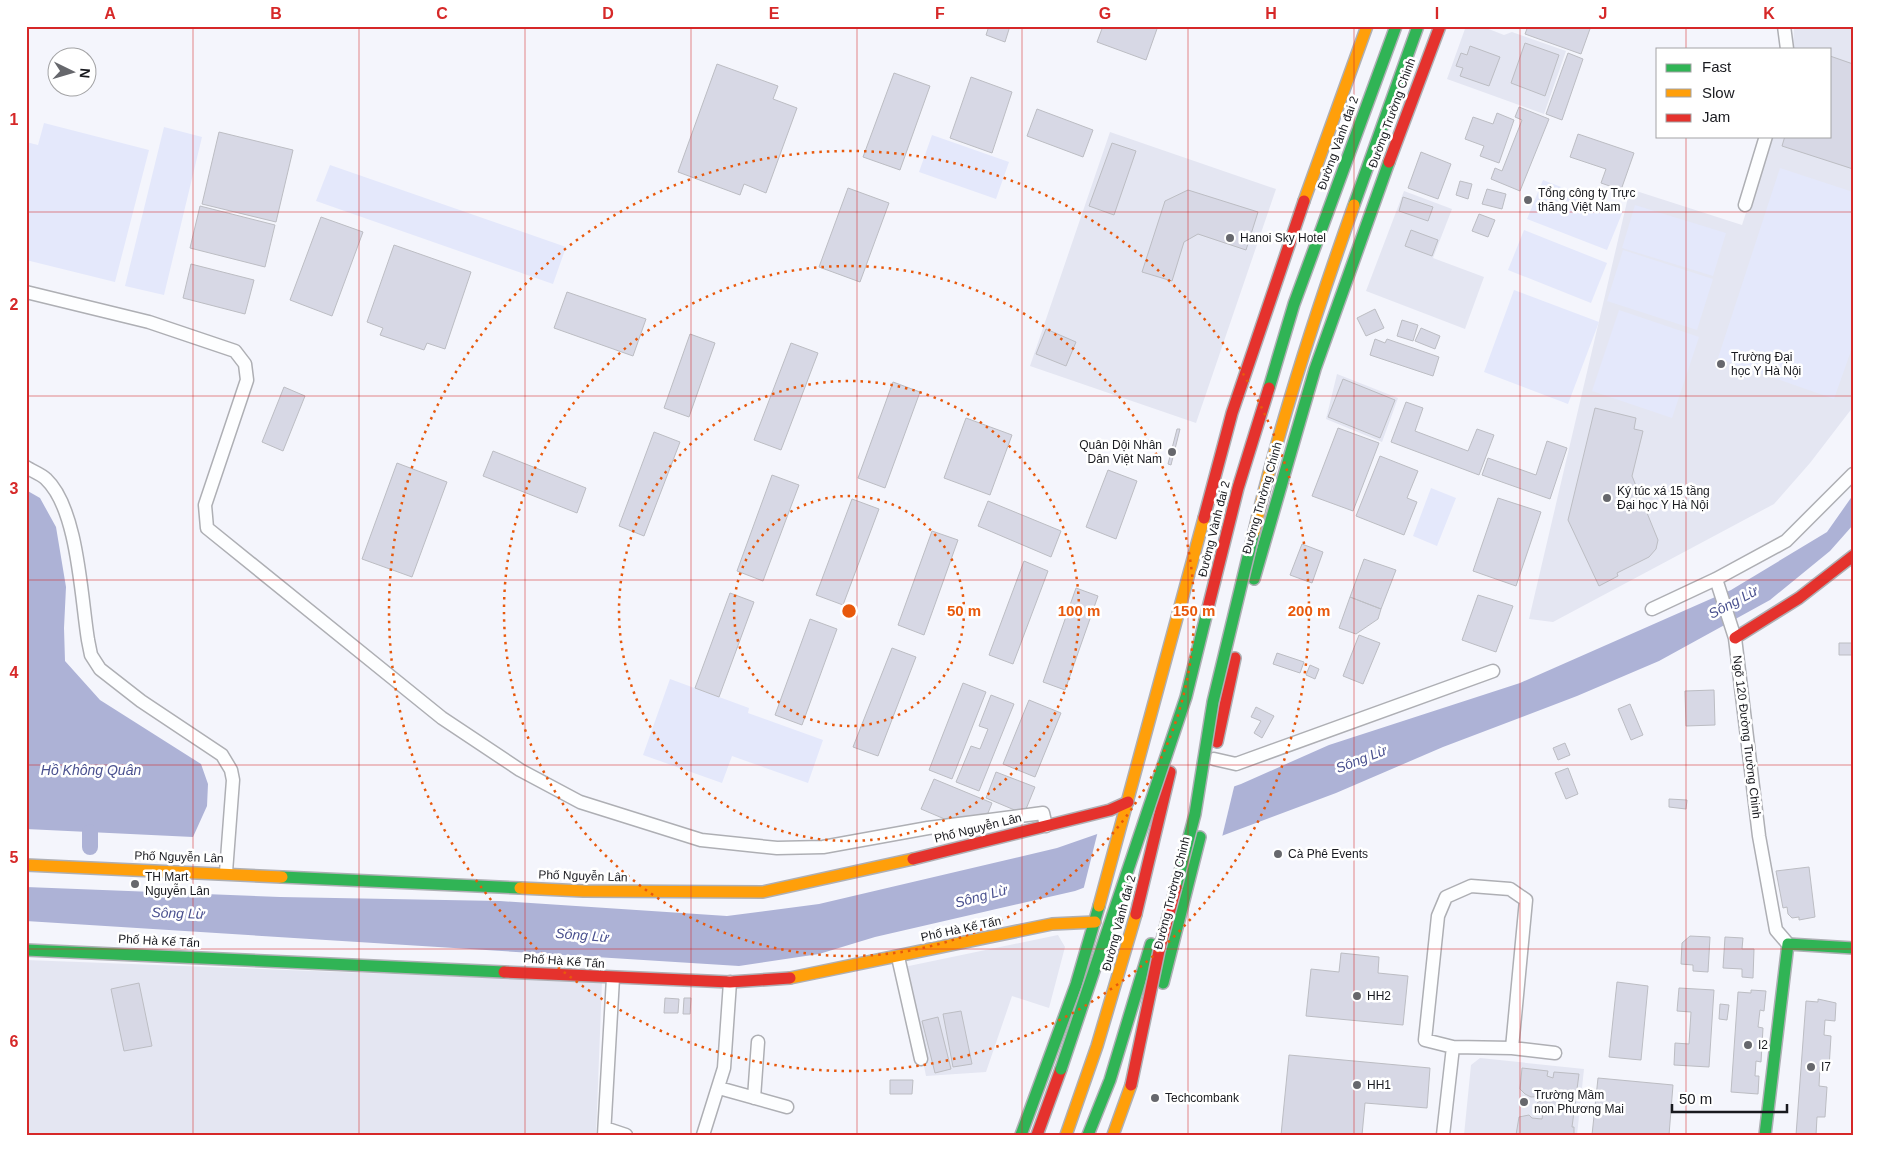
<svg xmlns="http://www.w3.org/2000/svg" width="1879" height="1161" font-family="Arial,sans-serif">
<rect width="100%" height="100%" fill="#f4f5fc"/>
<path fill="#e4e6f2" d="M1466 26H1481L1504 35 1512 32 1566 51 1544 114 1447 79Z
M1794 26H1853V407L1810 463 1774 504 1553 622 1529 619 1630 189 1742 225 1771 136H1830V49H1793Z
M1110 132 1276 189 1196 423 1030 366Z
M1404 191 1452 209 1433 258 1484 277 1465 329 1366 291Z
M1337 374 1398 398 1382 442 1326 419Z
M1058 935 1065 947 1049 1008 1012 996 986 1072 926 1076 904 967Z
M26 960 602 982 596 1135H26Z
M1480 1058 1584 1069 1577 1135H1464L1471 1065Z"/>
<path fill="#e4e8fb" d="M44 123 149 150 115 282 26 260V142L38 145Z
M164 127 202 137 164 295 125 286Z
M932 135 1009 162 996 199 919 172Z
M330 165 566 247 553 284 316 201Z
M1780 168 1853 192V345L1834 399 1718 358Z
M1543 180 1623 211 1607 250 1527 219Z
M1635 205 1726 233 1713 276 1622 248Z
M1524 230 1607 263 1591 303 1508 270Z
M1623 250 1713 279 1697 330 1607 301Z
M1514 290 1599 322 1568 404 1484 372Z
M1619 310 1699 337 1672 418 1592 391Z
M1431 488 1456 498 1437 546 1413 536Z
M670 679 749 708 748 713 823 740 808 783 732 756 722 783 643 755Z"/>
<path fill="#adb2d6" d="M26 490 40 498 56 527 66 587 64 628 65 661 100 700 201 764 208 784 207 806 193 837 26 829Z
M1853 495V525L1830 551 1770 600 1659 661 1577 696 1443 747 1336 793 1075 891 875 937 819 954 739 966 26 921V887L280 897 500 901 727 916 819 904 1057 848 1241 784 1329 745 1520 683 1731 590 1827 532Z"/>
<path fill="#f4f5fc" d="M1235 783 1222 837 1083 891 1098 831Z"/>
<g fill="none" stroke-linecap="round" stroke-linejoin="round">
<path stroke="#adb2d6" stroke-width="16" d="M90 847V832"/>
</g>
<path fill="#d7d8e5" stroke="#bcbdc3" d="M989 26H1010L1005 42 986 35Z
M1103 26H1158L1146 60 1097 42Z
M1528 26H1591L1581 54 1525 34Z
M1525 43 1559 55 1545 96 1511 83Z
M1470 46 1500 57 1489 86 1460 76 1463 68 1456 66 1461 53 1467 55Z
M1568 53 1583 59 1562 120 1546 114Z
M1830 56 1853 64V169L1782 146 1785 136H1830Z
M717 64 778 86 773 99 797 108 766 193 744 184 740 195 678 172Z
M894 73 930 86 900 170 863 157Z
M971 77 1012 92 992 153 950 138Z
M1519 107 1549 119 1520 191 1491 179 1495 168 1502 171 1522 120 1515 117Z
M1037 109 1093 130 1083 157 1027 136Z
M1497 113 1514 120 1499 163 1480 156 1484 146 1465 139 1473 117 1493 124Z
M219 132 293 150 276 222 202 204Z
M1578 134 1634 153 1621 190 1601 183 1606 169 1570 157Z
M1112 143 1136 151 1114 215 1089 206Z
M1421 152 1451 164 1438 199 1408 188Z
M1460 181 1472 184 1468 199 1456 195Z
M848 188 889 203 860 282 819 267Z
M1487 189 1506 194 1502 209 1482 204Z
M1188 190 1258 212 1246 250 1198 234 1184 242 1172 281 1142 272 1165 201Z
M1403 197 1433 207 1428 221 1399 211Z
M200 206 275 225 265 267 190 248Z
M1479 214 1495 220 1488 237 1472 231Z
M321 217 363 232 332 316 290 300Z
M1411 230 1438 240 1432 256 1405 246Z
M394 245 471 272 445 349 427 343 424 350 380 335 383 328 367 322Z
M191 264 254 280 245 314 183 298Z
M567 292 646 319 633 356 554 328Z
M1375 309 1384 328 1366 336 1357 318Z
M1402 320 1418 325 1413 341 1397 336Z
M1421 328 1440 336 1435 349 1415 341Z
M1046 329 1076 342 1066 366 1036 354Z
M690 334 715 343 689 417 664 408Z
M1375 339 1385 343 1387 339 1439 357 1433 376 1370 355Z
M791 343 818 353 781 450 754 440Z
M1343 379 1395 400 1380 438 1328 417Z
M893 382 920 392 885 488 858 478Z
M284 387 305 396 283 451 262 442Z
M1406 402 1423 408 1415 431 1468 451 1477 429 1494 435 1479 475 1391 442Z
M1595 408 1636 418 1634 429 1643 431 1632 476 1658 540 1656 549 1649 557 1617 573 1618 576 1599 586 1568 520Z
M966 418 1012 435 990 495 944 478Z
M1338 428 1379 443 1353 511 1312 496Z
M1177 429H1180L1171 465 1168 464Z
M654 432 680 442 644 536 619 526Z
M1547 441 1567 448 1550 499 1482 475 1488 458 1536 475Z
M493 451 586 488 577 513 483 476Z
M1380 456 1418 471 1407 498 1417 502 1404 535 1356 516Z
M397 463 447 482 412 577 362 559Z
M1108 470 1137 481 1116 539 1086 527Z
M772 475 799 485 763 581 737 571Z
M1498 498 1541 512 1516 586 1473 571Z
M852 499 879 509 843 605 816 595Z
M988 501 1061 531 1051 557 978 526Z
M932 531 958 540 924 635 898 625Z
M1302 544 1323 552 1312 583 1290 575Z
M1364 559 1396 570 1381 609 1350 597Z
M1024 561 1048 571 1013 664 989 655Z
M1076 588 1098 596 1065 690 1043 682Z
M730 593 754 602 719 697 695 688Z
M1478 595 1513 606 1496 652 1462 640Z
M1350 597 1381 609 1378 619 1356 634 1339 628Z
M810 619 837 629 802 725 775 715Z
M1359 635 1380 643 1363 684 1343 676Z
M1839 643H1853V655H1839Z
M892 648 916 657 878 756 853 747Z
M1277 653 1304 662 1300 673 1273 664Z
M1310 665 1319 669 1315 679 1306 675Z
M963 683 986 692 952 779 929 770Z
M1714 690 1715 725 1686 726 1685 691Z
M991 695 1014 704 979 791 956 782 971 746 980 749 988 729 979 726Z
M1029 700 1061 713 1035 777 1003 764Z
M1630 704 1643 735 1631 740 1618 709Z
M1256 707 1274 716 1262 738 1254 733 1261 721 1251 717Z
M1565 743 1570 755 1558 760 1553 748Z
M1568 768 1578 794 1566 799 1555 773Z
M996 772 1035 787 1024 814 986 798Z
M934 779 992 803 986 818 954 823 921 809Z
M1669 799 1687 800 1686 809 1669 807Z
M1809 867 1815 917 1799 920V917L1792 918 1788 914 1787 907 1783 908 1776 871Z
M1690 936 1710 937 1708 972 1693 971V965L1681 964 1682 943Z
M1725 937 1743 938 1742 949H1754L1753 978 1742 977V969L1723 968Z
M1341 953 1379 957 1378 973 1408 976 1403 1025 1306 1016 1311 969 1339 972Z
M1617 982 1648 986 1641 1060 1609 1057Z
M139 983 152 1046 124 1051 111 989Z
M1679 988 1714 990 1709 1067 1674 1065 1675 1043 1689 1044 1691 1012 1677 1011Z
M1751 990 1766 991 1764 1011 1760 1010 1758 1027 1763 1028 1761 1062 1756 1061 1755 1076H1759L1758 1094 1731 1092 1738 992 1751 993Z
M665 998 679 999 678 1013H664Z
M684 998H691L690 1014H683Z
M1818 999 1836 1003 1835 1021 1825 1020 1824 1035 1831 1036 1829 1068 1820 1067 1819 1086 1827 1087 1825 1117H1817L1816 1135H1796L1806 1001 1818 1002Z
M1720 1004 1729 1005 1727 1020 1719 1019Z
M961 1011 972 1064 953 1067 943 1014Z
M938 1017 951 1069 935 1073 922 1021Z
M1289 1055 1430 1068 1427 1108 1365 1103 1362 1135H1281Z
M1522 1068 1548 1071 1547 1076 1553 1078 1554 1072 1579 1074 1572 1127H1574V1135H1516L1519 1117 1529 1115 1532 1118 1542 1119 1543 1113 1538 1112 1536 1106 1538 1102 1544 1100 1545 1096 1531 1097 1525 1094 1520 1089Z
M1598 1078 1673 1085 1669 1135H1592Z
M890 1080H913L912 1094H890Z"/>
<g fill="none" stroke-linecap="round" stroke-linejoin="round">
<g stroke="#aeafb4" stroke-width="15">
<path id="street" d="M1784 26 1787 49
M1745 205 1766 136
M26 292 149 322 235 351 245 364 247 380 205 505 207 528 442 718 520 770 580 802 701 840 777 848 823 847 928 828 1043 813 1046 826
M26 467C32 471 41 474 46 479 78 509 81 597 88 640L91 655 100 669 141 701 222 755 231 770 233 780 226 872
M1716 579 1735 638 1759 836 1776 930 1788 944
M1652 609 1716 579 1786 541 1853 474
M1214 759 1236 764 1493 671
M898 957 921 1059
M1512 1048 1526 900 1510 889 1471 886 1446 897 1438 916 1425 1040 1453 1047 1512 1048 1555 1053
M719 1088 787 1107
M754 1098 758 1042
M605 1128 626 1135
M604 1135 613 978
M703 1135 724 1068 730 982
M1443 1135 1453 1047"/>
</g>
<g stroke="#aeafb4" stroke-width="14">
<path id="fast" d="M1254 579 1315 369 1389 162
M282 877 520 888
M26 950 504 972
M1163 983 1200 837
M1021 1135 1076 985 1099 906
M1088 1135 1110 1080 1151 944
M1765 1135 1788 944 1853 948"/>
</g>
<g stroke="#aeafb4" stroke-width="14">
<path id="slow" d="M1304 201 1367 26
M26 865 282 877
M520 888 583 891 763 892 913 859
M1099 906 1204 518
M790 978 1052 924 1095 922
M1066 1135 1097 1046 1136 914
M1113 1135 1131 1085"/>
</g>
<g stroke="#aeafb4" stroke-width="14">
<path id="jam" d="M1389 162 1440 26
M1204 518 1232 413 1304 201
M1735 638 1799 598 1853 556
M1217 742 1235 658
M913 859 1110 810 1128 802
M1136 914 1170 772
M504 972 730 982 790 978
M1037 1135 1061 1069"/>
</g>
<use href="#street" stroke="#fdfeff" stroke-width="12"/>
<use href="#fast" stroke="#30b455" stroke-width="11"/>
<use href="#slow" stroke="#ff9f0a" stroke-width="11"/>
<use href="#jam" stroke="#e5322d" stroke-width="11"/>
<g stroke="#aeafb4" stroke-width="14" stroke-linecap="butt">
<path id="fast-bridge" d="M1354 205 1418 26
M1269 388 1294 304 1396 26
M1176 887 1195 814 1213 702 1254 532
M1061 1069 1186 697 1208 608"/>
</g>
<g stroke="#aeafb4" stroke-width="14" stroke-linecap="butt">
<path id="slow-bridge" d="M1254 532C1280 421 1316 312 1354 205"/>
</g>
<g stroke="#aeafb4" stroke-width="14" stroke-linecap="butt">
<path id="jam-bridge" d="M1208 608 1238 488 1269 388
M1131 1085 1159 951 1176 887"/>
</g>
<use href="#fast-bridge" stroke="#30b455" stroke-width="11"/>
<use href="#slow-bridge" stroke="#ff9f0a" stroke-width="11"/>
<use href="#jam-bridge" stroke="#e5322d" stroke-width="11"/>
</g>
<path fill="none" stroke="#d62828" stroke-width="1" stroke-opacity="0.55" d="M193 26V1135M359 26V1135M525 26V1135M691 26V1135M857 26V1135M1022 26V1135M1188 26V1135M1354 26V1135M1520 26V1135M1686 26V49M1686 136V1135M26 212H1853M26 396H1853M26 580H1853M26 765H1853M26 949H1853"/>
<g fill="none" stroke="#e8590c" stroke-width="2.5" stroke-dasharray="2.5 5">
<circle cx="849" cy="611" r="115"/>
<circle cx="849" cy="611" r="230"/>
<circle cx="849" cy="611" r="345"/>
<circle cx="849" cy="611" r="460"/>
</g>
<g fill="#66676c" stroke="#fff" stroke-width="2">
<circle cx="1528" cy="200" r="5"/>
<circle cx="1230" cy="238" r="5"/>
<circle cx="1721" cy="364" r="5"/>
<circle cx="1172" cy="452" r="5"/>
<circle cx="1607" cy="498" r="5"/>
<circle cx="1278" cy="854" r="5"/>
<circle cx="135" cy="884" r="5"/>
<circle cx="1357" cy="996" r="5"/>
<circle cx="1748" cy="1045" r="5"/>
<circle cx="1811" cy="1067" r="5"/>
<circle cx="1357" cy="1085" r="5"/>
<circle cx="1155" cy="1098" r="5"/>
<circle cx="1524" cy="1102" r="5"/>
</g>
<g text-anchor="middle" stroke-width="5" stroke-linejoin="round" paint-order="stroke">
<g font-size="12" fill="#191a1f" stroke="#fff">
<text transform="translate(1392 113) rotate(-70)" y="4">Đường Trường Chinh</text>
<text transform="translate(1338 143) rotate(-70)" y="4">Đường Vành đai 2</text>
<text transform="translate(1262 498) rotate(-74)" y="4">Đường Trường Chinh</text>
<text transform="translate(1214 529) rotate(-76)" y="4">Đường Vành đai 2</text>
<text transform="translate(1747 737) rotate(83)" y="4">Ngõ 120 Đường Trường Chinh</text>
<text transform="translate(978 828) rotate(-14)" y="4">Phố Nguyễn Lân</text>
<text transform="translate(179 857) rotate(2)" y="4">Phố Nguyễn Lân</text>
<text transform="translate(583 876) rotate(2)" y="4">Phố Nguyễn Lân</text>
<text transform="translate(1172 893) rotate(-76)" y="4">Đường Trường Chinh</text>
<text transform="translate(1119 923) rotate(-75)" y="4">Đường Vành đai 2</text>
<text transform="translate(961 929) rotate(-12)" y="4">Phố Hà Kế Tấn</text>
<text transform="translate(159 941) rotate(3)" y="4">Phố Hà Kế Tấn</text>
<text transform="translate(564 961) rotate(4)" y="4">Phố Hà Kế Tấn</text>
</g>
<g font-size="12" fill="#191a1f" stroke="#fff" text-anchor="start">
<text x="1538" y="197">Tổng công ty Trực<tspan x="1538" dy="14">thăng Việt Nam</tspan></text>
<text x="1240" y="242">Hanoi Sky Hotel</text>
<text x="1731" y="361">Trường Đại<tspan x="1731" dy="14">học Y Hà Nội</tspan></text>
<text x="1162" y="449" text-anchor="end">Quân Dội Nhân<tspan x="1162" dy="14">Dân Việt Nam</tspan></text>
<text x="1617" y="495">Ký túc xá 15 tầng<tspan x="1617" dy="14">Đại học Y Hà Nội</tspan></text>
<text x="1288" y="858">Cà Phê Events</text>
<text x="145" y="881">TH Mart<tspan x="145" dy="14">Nguyễn Lân</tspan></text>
<text x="1367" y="1000">HH2</text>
<text x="1758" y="1049">I2</text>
<text x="1821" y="1071">I7</text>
<text x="1367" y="1089">HH1</text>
<text x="1534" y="1099">Trường Mầm<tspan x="1534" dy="14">non Phương Mai</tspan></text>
<text x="1165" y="1102">Techcombank</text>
</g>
<g font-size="14" font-style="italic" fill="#4a518f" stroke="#fff">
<text transform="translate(1733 602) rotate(-28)" y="5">Sông Lừ</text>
<text transform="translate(1361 759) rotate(-21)" y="5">Sông Lừ</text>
<text x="91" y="775">Hồ Không Quân</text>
<text transform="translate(981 896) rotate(-15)" y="5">Sông Lừ</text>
<text transform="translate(178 913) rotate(2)" y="5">Sông Lừ</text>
<text transform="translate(582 935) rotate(5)" y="5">Sông Lừ</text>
</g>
</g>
<circle cx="849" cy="611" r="8" fill="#e8590c" stroke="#fff" stroke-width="2.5"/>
<g font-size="15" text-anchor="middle" font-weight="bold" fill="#e8590c" stroke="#fff" stroke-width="5" stroke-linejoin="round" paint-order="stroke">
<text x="964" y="616">50 m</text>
<text x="1079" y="616">100 m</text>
<text x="1194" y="616">150 m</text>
<text x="1309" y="616">200 m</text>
</g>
<rect width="1879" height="1161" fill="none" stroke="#ffffff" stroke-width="55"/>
<rect x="1656" y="48" width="175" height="90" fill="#ffffff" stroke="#a3a3a5"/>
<rect x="1666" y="64" width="25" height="8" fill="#30b455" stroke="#a3a3a5"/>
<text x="1702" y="72" font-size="15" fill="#191a1f">Fast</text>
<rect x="1666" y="89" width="25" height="8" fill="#ff9f0a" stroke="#a3a3a5"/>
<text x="1702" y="98" font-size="15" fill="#191a1f">Slow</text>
<rect x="1666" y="114" width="25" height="8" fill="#e5322d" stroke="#a3a3a5"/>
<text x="1702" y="122" font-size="15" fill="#191a1f">Jam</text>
<g transform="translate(72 72) rotate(95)"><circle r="24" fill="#ffffff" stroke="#a3a3a5"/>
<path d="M0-4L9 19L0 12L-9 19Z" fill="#66676c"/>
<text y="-8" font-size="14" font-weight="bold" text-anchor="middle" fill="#191a1f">N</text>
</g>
<path d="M1672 1104v8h115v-8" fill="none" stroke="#191a1f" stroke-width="2.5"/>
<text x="1679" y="1104" font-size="15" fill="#191a1f" stroke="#ffffff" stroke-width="4" paint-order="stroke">50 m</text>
<rect x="28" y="28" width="1824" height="1106" fill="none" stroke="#d62828" stroke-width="2"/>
<g font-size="16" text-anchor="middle" font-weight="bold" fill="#d62828">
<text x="110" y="19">A</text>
<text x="276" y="19">B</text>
<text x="442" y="19">C</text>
<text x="608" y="19">D</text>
<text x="774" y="19">E</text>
<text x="940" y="19">F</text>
<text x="1105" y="19">G</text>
<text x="1271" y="19">H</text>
<text x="1437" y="19">I</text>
<text x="1603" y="19">J</text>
<text x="1769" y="19">K</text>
<text x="14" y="125">1</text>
<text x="14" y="310">2</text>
<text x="14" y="494">3</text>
<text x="14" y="678">4</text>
<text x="14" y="863">5</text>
<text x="14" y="1047">6</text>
</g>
</svg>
